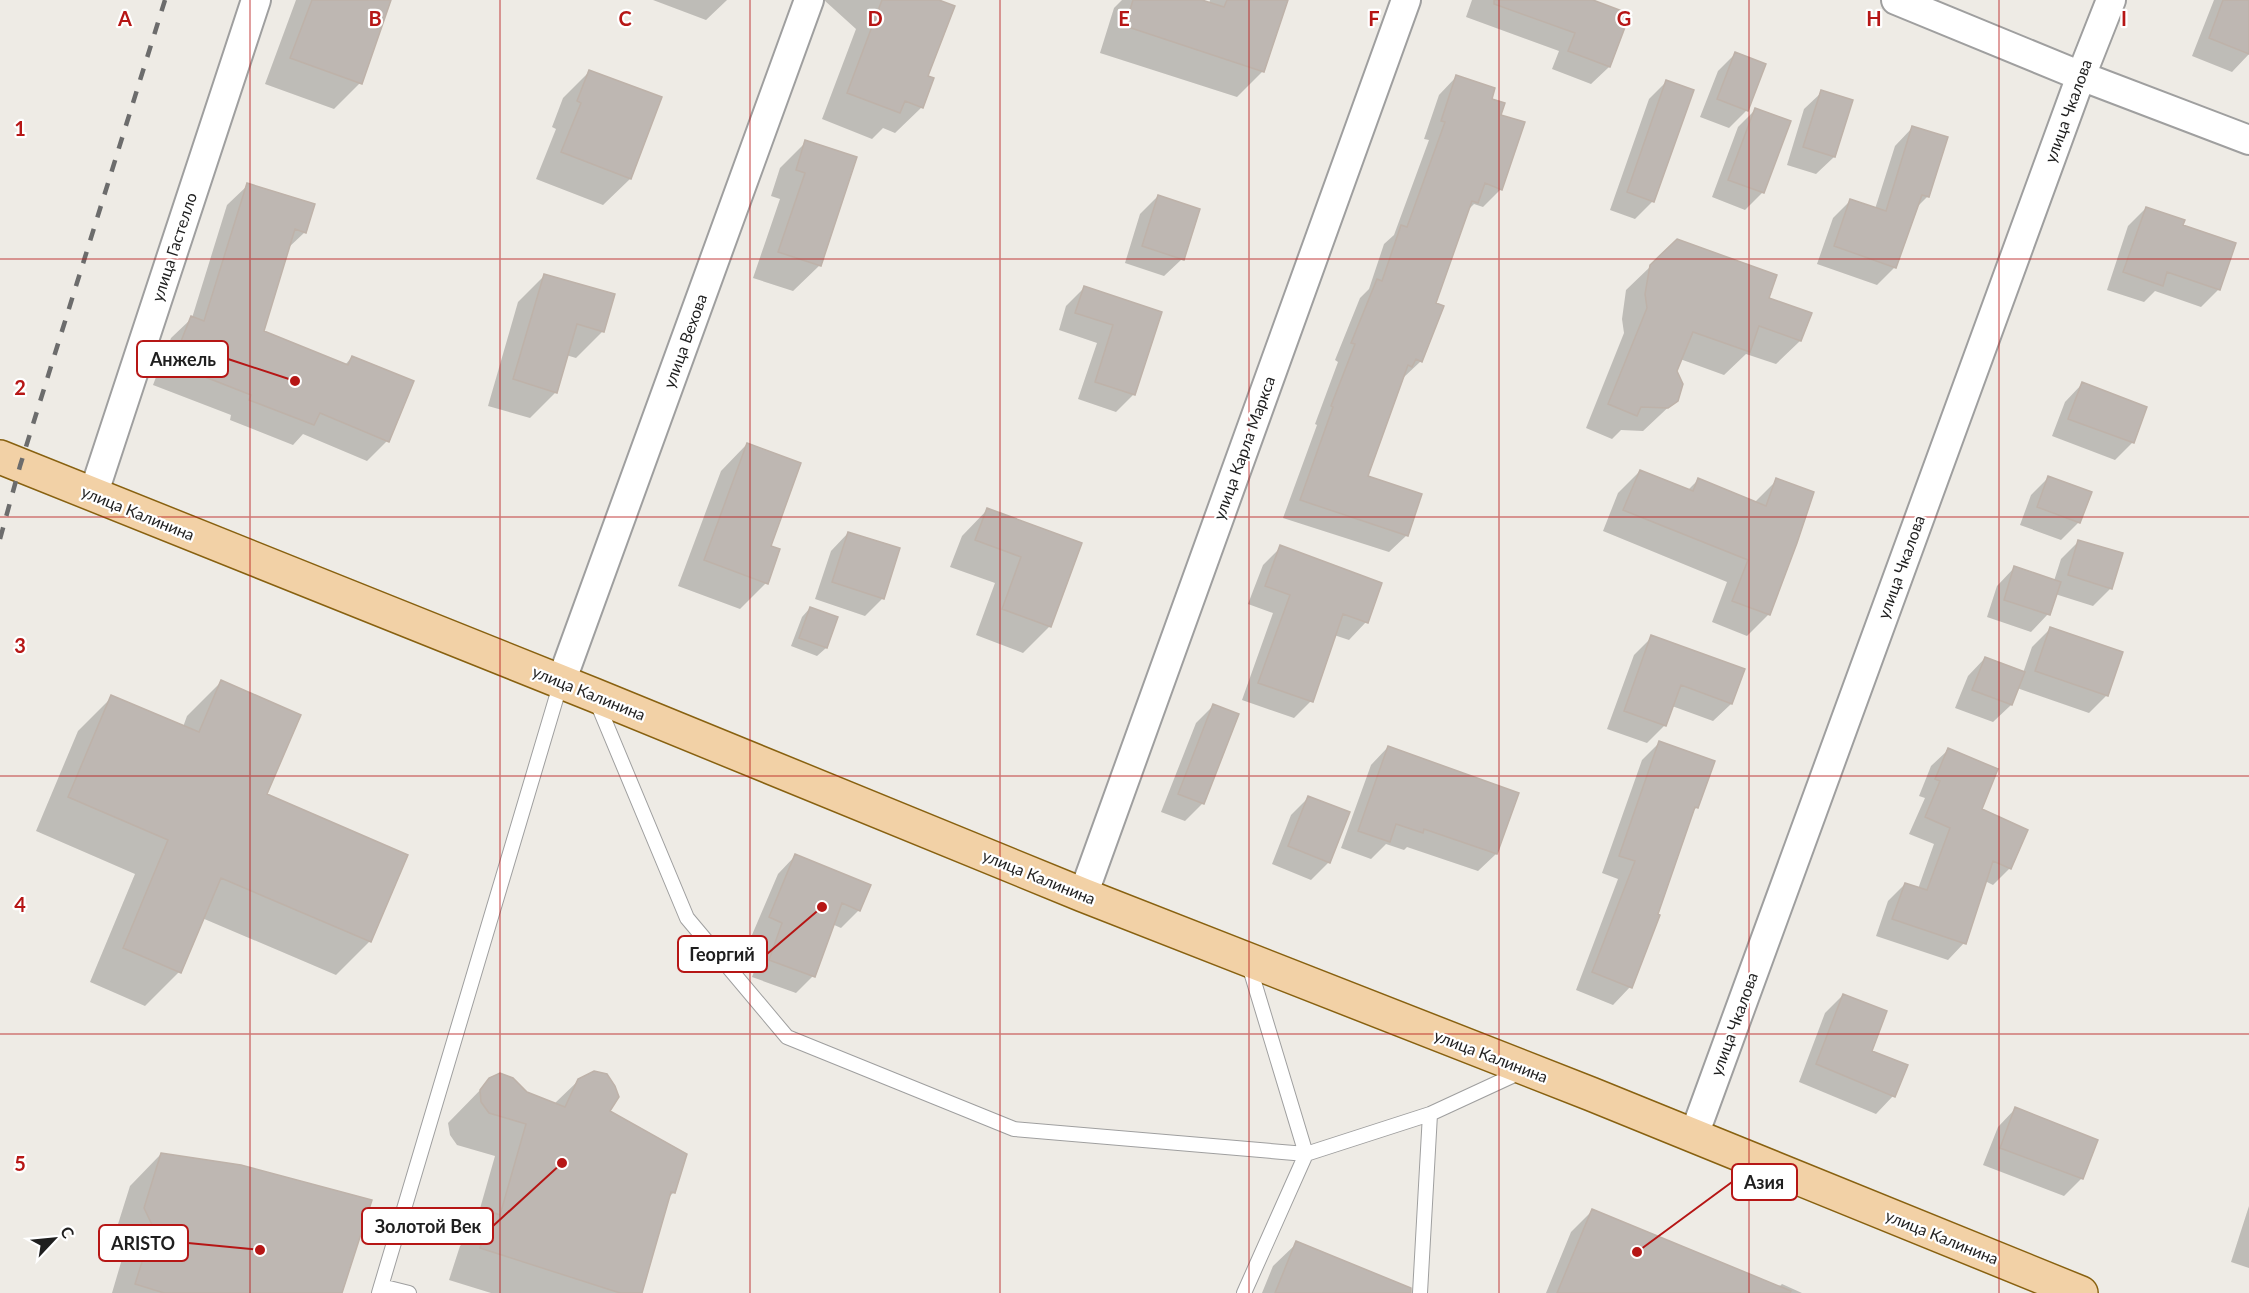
<svg xmlns="http://www.w3.org/2000/svg" width="2249" height="1293" font-family="Lato,sans-serif">
<rect width="100%" height="100%" fill="#eeebe5"/>
<path fill="#0003" d="M296 0H390L360 83 334 109 265 84Z
M653 0H727L706 20Z
M824 0H935L922 107 895 133 883 128 872 139 822 119 856 29Z
M1122 0H1197L1209 4 1210 0H1286L1263 71 1237 97 1100 53 1114 8Z
M1472 0H1587L1629 15 1609 67 1591 84 1552 69 1559 51 1466 17Z
M2214 0H2249V54L2232 72 2192 56Z
M1735 54 1747 110 1729 128 1700 117 1718 71Z
M589 72 660 98 630 179 603 205 536 179 556 129 552 127 563 98Z
M1456 77 1490 100 1499 116 1501 189 1483 207 1474 204 1466 212 1434 303 1421 361 1403 378 1366 477 1407 535 1389 552 1283 518 1317 425 1315 424 1338 362 1335 360 1360 298 1369 289 1384 244 1394 235 1429 140 1424 139 1439 95Z
M1667 81 1653 201 1635 219 1610 210 1649 99Z
M1822 92 1834 157 1816 174 1787 165 1804 109Z
M1755 110 1763 192 1745 210 1712 197 1738 127Z
M1912 128 1928 196 1915 209 1895 267 1877 285 1817 264 1833 218 1851 200 1875 209 1895 146Z
M806 142 820 265 793 291 753 278 780 199 771 196 780 168Z
M248 185 305 232 287 249 262 332 345 365 352 357 387 441 367 461 303 434 293 445 230 420 231 415 153 385 171 338 192 318 227 205Z
M1158 196 1182 259 1164 276 1125 263 1140 214Z
M2146 208 2181 226 2219 289 2201 307 2155 291 2144 302 2107 290 2128 226Z
M1651 266 1767 299 1800 341 1776 364 1746 354 1724 375 1680 359 1675 371 1676 400 1643 431 1621 430 1612 439 1586 428 1624 333 1622 319 1626 290Z
M545 275 603 331 576 358 566 355 556 392 530 418 488 406 518 302Z
M1084 288 1160 313 1134 394 1116 412 1078 399 1097 343 1059 330 1066 306Z
M2082 384 2133 442 2115 460 2052 436 2065 402Z
M747 444 769 547 766 583 740 609 678 586 721 471Z
M1640 471 1687 491 1698 480 1754 503 1777 480 1796 543 1768 615 1747 636 1712 622 1727 582 1603 531 1618 493Z
M2049 477 2079 522 2061 540 2020 525 2031 495Z
M988 509 1080 544 1050 626 1023 653 976 635 995 583 950 567 962 536Z
M848 533 883 598 865 616 815 599 831 551Z
M2079 541 2111 588 2093 606 2055 594 2048 614 2031 632 1987 617 1997 586 2014 568 2054 581 2061 559Z
M1281 547 1380 584 1366 622 1349 640 1334 635 1311 701 1294 718 1242 700 1273 613 1248 604 1263 565Z
M810 608 836 618 826 648 817 656 791 646 802 617Z
M2050 629 2107 695 2089 713 2017 688 2011 705 1993 722 1955 708 1968 676 1985 658 2023 673 2032 647Z
M1652 637 1731 704 1713 721 1672 706 1665 725 1647 743 1607 729 1634 655Z
M221 682 265 795 370 941 336 975 202 918 179 972 145 1006 90 982 135 874 36 831 78 731 112 697 183 727 187 716Z
M1213 706 1237 715 1202 804 1185 821 1161 812 1196 723Z
M1659 743 1697 807 1692 812 1630 987 1613 1005 1576 990 1618 879 1602 873 1642 760Z
M1388 747 1517 794 1496 854 1478 871 1407 847 1404 850 1386 844 1371 859 1341 848 1371 765Z
M1948 750 2010 868 1993 885 1985 881 1964 943 1948 960 1876 936 1888 901 1905 884 1918 889 1934 844 1909 834 1925 798 1919 796 1931 766Z
M1309 797 1329 862 1311 880 1272 864 1291 815Z
M795 856 859 910 841 928 832 924 813 976 796 993 752 977 766 940 752 935 778 874Z
M1843 995 1870 1051 1906 1066 1893 1096 1876 1114 1799 1082 1825 1013Z
M490 1080 554 1104 579 1080 608 1112 674 1192 668 1198 641 1293H491L449 1280 460 1246 473 1233 495 1156 457 1145 450 1135 448 1123Z
M2015 1109 2082 1178 2064 1196 1983 1165 1998 1127Z
M161 1154 340 1293H112L122 1259 113 1240 130 1186Z
M2249 1206V1268L2231 1262Z
M1592 1211 1778 1288 1782 1284 1802 1293H1546L1571 1232Z
M1297 1243 1389 1293H1262L1273 1266Z"/>
<path fill="#beb7b2" stroke="#beb2a9" stroke-width="1.5" d="M312 0H391L362 84 290 58Z
M882 0H939L955 6 928 76 934 78 923 108 905 101 900 113 847 93Z
M1133 0H1202L1224 7 1227 0H1288L1264 72 1125 26Z
M1494 0H1593L1630 14 1610 67 1568 51 1575 33 1494 4Z
M2223 0H2249V54L2209 38Z
M1735 52 1766 64 1748 111 1717 99Z
M589 70 662 97 631 179 561 152 581 103 577 101Z
M1456 75 1495 88 1492 99 1505 103 1501 115 1525 122 1502 190 1485 183 1478 203 1472 201 1436 303 1444 306 1422 362 1416 359 1412 367 1408 365 1368 476 1422 494 1408 536 1300 500 1333 407 1331 406 1355 344 1351 343 1377 279 1382 281 1401 225 1407 227 1445 122 1441 121Z
M1666 80 1694 90 1654 202 1627 192Z
M1821 90 1853 100 1835 157 1803 147Z
M1755 108 1791 121 1764 193 1728 180Z
M1912 126 1948 137 1929 197 1922 195 1896 268 1834 246 1850 199 1886 211Z
M805 140 857 157 821 266 778 252 805 173 796 170Z
M247 183 315 204 306 233 295 229 264 331 348 365 352 356 414 381 389 442 320 413 314 425 249 400 251 395 172 364 191 316 204 321Z
M1158 195 1200 209 1184 260 1142 246Z
M2146 207 2185 220 2183 225 2236 243 2220 290 2167 272 2163 286 2123 272Z
M1677 239 1777 275 1769 298 1812 313 1801 341 1759 326 1750 352 1693 332 1677 371 1683 384 1678 401 1668 408 1641 407 1637 416 1608 404 1647 308 1645 294 1650 265Z
M544 274 615 294 604 332 577 324 557 393 513 379Z
M1084 286 1162 312 1135 395 1095 382 1113 325 1075 313Z
M2082 382 2147 407 2134 443 2068 419Z
M747 443 801 463 771 546 780 549 768 584 704 560Z
M1640 470 1693 491 1698 478 1766 506 1776 478 1814 492 1797 543 1770 615 1732 601 1748 560 1623 510Z
M2048 476 2092 492 2080 523 2037 507Z
M987 508 1082 543 1051 627 1002 609 1021 557 975 540Z
M848 532 900 548 884 599 832 582Z
M2078 540 2123 553 2112 589 2068 575Z
M1280 545 1382 583 1368 623 1343 614 1313 702 1258 683 1290 595 1265 586Z
M2014 566 2061 582 2050 615 2004 600Z
M810 607 838 617 827 648 799 638Z
M2050 627 2123 652 2108 696 2035 671Z
M1651 635 1745 669 1732 704 1681 685 1666 726 1624 711Z
M1985 657 2025 672 2012 705 1972 690Z
M221 680 301 715 267 794 408 855 371 942 221 878 181 973 123 948 168 840 68 797 111 695 199 732Z
M1213 704 1239 714 1204 804 1178 794Z
M1659 741 1715 761 1698 808 1695 807 1658 914 1660 915 1632 988 1592 972 1635 861 1619 856Z
M1388 746 1519 793 1497 854 1424 829 1423 833 1396 824 1390 842 1358 831Z
M1948 748 1998 769 1982 809 2028 830 2011 869 1993 861 1966 944 1892 919 1905 883 1927 890 1950 828 1925 817 1940 781 1935 779Z
M1308 796 1350 812 1330 863 1288 846Z
M795 854 871 885 860 911 842 903 815 977 769 960 782 923 769 917Z
M1843 994 1887 1011 1872 1051 1908 1065 1895 1097 1816 1064Z
M594 1071 607 1074 615 1086 619 1097 610 1111 687 1154 675 1193 671 1192 642 1293H620L480 1248 492 1212 500 1215 526 1124 489 1113 481 1102 480 1090 489 1078 500 1073 513 1078 527 1092 565 1107 578 1079Z
M2015 1107 2098 1140 2083 1179 2000 1148Z
M161 1153 241 1165 372 1200 342 1293H164L135 1284 153 1227 144 1208Z
M1592 1209 1791 1291 1790 1293H1557Z
M1296 1241 1411 1288V1293H1275Z"/>
<g fill="none" stroke-linecap="round" stroke-linejoin="round">
<g stroke="#9f9f9f" stroke-width="16">
<path id="service" d="M596 700 687 918 787 1037 1014 1129 1306 1154 1430 1114 1523 1071
M381 1286 409 1293
M379 1293 561 682
M1244 1293 1306 1154 1248 962
M1420 1293 1430 1114"/>
</g>
<g stroke="#9f9f9f" stroke-width="32">
<path id="minor" d="M1896 0 2081 76 2249 140
M93 495 256 0
M561 682 809 0
M1083 895 1406 0
M1694 1135 2081 76 2111 0"/>
</g>
<g stroke="#886110" stroke-width="36">
<path id="primary" d="M0 457 594 695 1083 895 1591 1094 2081 1293"/>
</g>
<use href="#service" stroke="#fff" stroke-width="14"/>
<use href="#minor" stroke="#fff" stroke-width="28"/>
<use href="#primary" stroke="#f2d1a6" stroke-width="33"/>
<path stroke="#6c6c6c" stroke-width="4.5" stroke-dasharray="12 12" stroke-linecap="butt" d="M0 539 20 466 165 0"/>
</g>
<path fill="none" stroke="#b61615" stroke-width="1.5" stroke-opacity="0.55" d="M250 0V1293M500 0V1293M750 0V1293M1000 0V1293M1249 0V1293M1499 0V1293M1749 0V1293M1999 0V1293M0 259H2249M0 517H2249M0 776H2249M0 1034H2249"/>
<g text-anchor="middle" stroke-width="4.5" stroke-linejoin="round" paint-order="stroke">
<g font-size="16" fill="#1e1e1e" stroke="#fff">
<text transform="translate(2068 111) rotate(-70)" y="6">улица Чкалова</text>
<text transform="translate(174 247) rotate(-72)" y="6">улица Гастелло</text>
<text transform="translate(685 341) rotate(-70)" y="6">улица Вехова</text>
<text transform="translate(1244 448) rotate(-70)" y="6">улица Карла Маркса</text>
<text transform="translate(138 513) rotate(22)" y="6">улица Калинина</text>
<text transform="translate(1901 567) rotate(-70)" y="6">улица Чкалова</text>
<text transform="translate(589 693) rotate(22)" y="6">улица Калинина</text>
<text transform="translate(1039 877) rotate(22)" y="6">улица Калинина</text>
<text transform="translate(1734 1024) rotate(-70)" y="6">улица Чкалова</text>
<text transform="translate(1491 1056) rotate(21)" y="6">улица Калинина</text>
<text transform="translate(1942 1237) rotate(22)" y="6">улица Калинина</text>
</g>
</g>
<g font-size="20" text-anchor="middle" font-weight="bold" fill="#b61615" stroke="#fff" stroke-width="4.5" stroke-linejoin="round" paint-order="stroke">
<text x="125" y="26">A</text>
<text x="375" y="26">B</text>
<text x="625" y="26">C</text>
<text x="875" y="26">D</text>
<text x="1124" y="26">E</text>
<text x="1374" y="26">F</text>
<text x="1624" y="26">G</text>
<text x="1874" y="26">H</text>
<text x="2124" y="26">I</text>
<text x="20" y="136">1</text>
<text x="20" y="395">2</text>
<text x="20" y="653">3</text>
<text x="20" y="912">4</text>
<text x="20" y="1171">5</text>
</g>
<path fill="none" stroke="#b61615" stroke-width="2" d="M295 381L228 359M822 907L767 954M1637 1252L1732 1182M562 1163L493 1226M260 1250L188 1243"/>
<g fill="#b61615" stroke="#fff" stroke-width="2">
<circle cx="295" cy="381" r="6"/>
<circle cx="822" cy="907" r="6"/>
<circle cx="1637" cy="1252" r="6"/>
<circle cx="562" cy="1163" r="6"/>
<circle cx="260" cy="1250" r="6"/>
</g>
<g fill="#fff" stroke="#b61615" stroke-width="2">
<rect x="137" y="341" width="91" height="36" rx="6"/>
<rect x="678" y="936" width="89" height="36" rx="6"/>
<rect x="1732" y="1164" width="65" height="36" rx="6"/>
<rect x="362" y="1208" width="131" height="36" rx="6"/>
<rect x="99" y="1225" width="89" height="36" rx="6"/>
</g>
<g font-size="18" text-anchor="middle" font-weight="bold" fill="#1e1e1e">
<text x="183" y="366">Анжель</text>
<text x="722" y="961">Георгий</text>
<text x="1764" y="1189">Азия</text>
<text x="428" y="1233">Золотой Век</text>
<text x="143" y="1250">ARISTO</text>
</g>
<g transform="translate(54 1239) rotate(64)" stroke="#ffffff" stroke-width="4.5" paint-order="stroke">
<path d="M0-4.5L10 22L0 15L-10 22Z" fill="#1e1e1e"/>
<text y="-9" font-size="16" font-weight="bold" text-anchor="middle" fill="#1e1e1e">С</text>
</g>
</svg>
